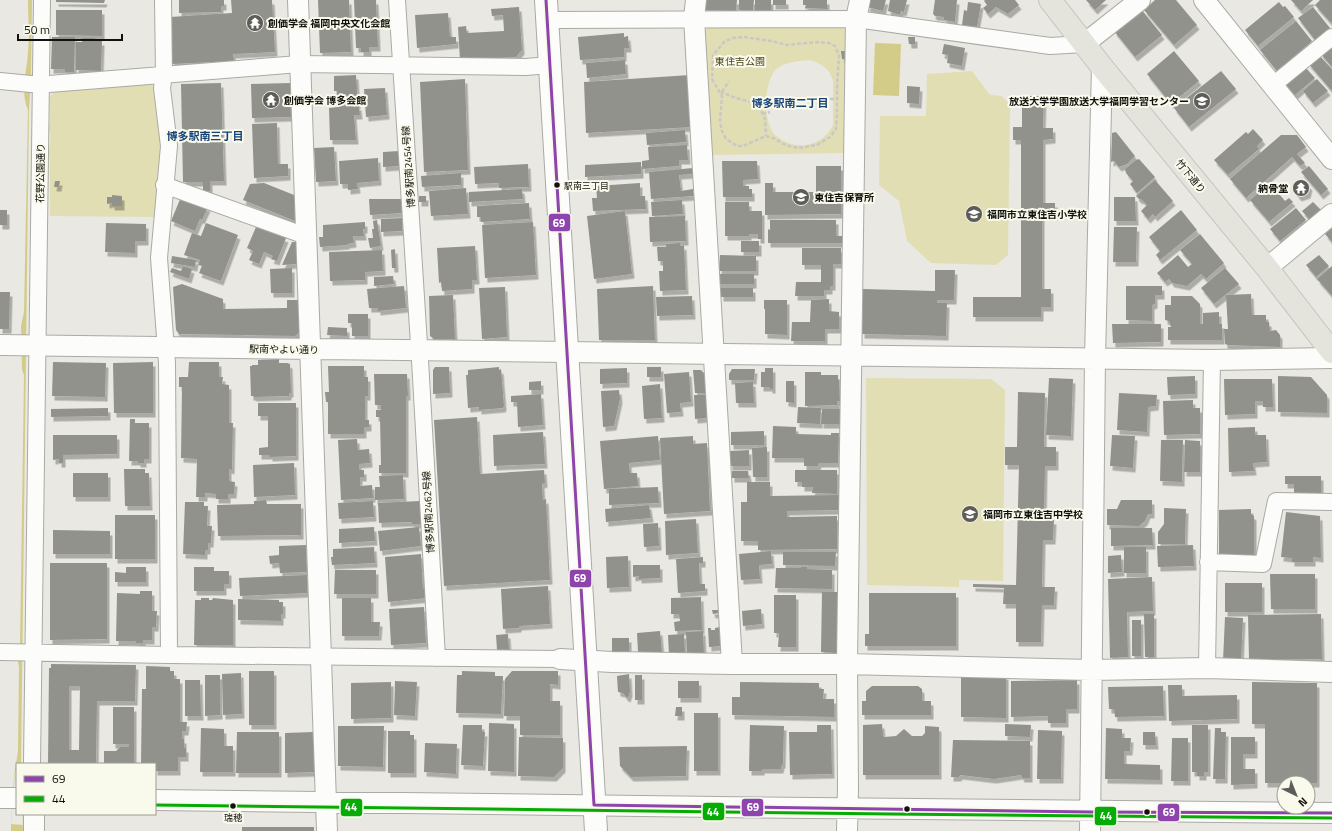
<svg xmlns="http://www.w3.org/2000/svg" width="1332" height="831" font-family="'Titillium Web','Noto Sans JP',sans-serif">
<defs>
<filter id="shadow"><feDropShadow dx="2.5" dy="4.5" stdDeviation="0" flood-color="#0004"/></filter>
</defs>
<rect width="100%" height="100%" fill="#e9e8e2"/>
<path fill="#e2deb4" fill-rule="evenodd" d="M709 27H843L848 31 846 153 711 155 704 32ZM809 60C821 63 830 69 833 81V125C824 143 804 150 786 142 780 139 775 136 772 131 763 117 764 76 779 67 787 62 799 61 809 60Z
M972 71 990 95 1002 96 1010 105 1008 255 996 265 931 263 907 241 899 201 879 185 880 116H926L927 74Z
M150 84 155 88 162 146 154 217 50 216V160L48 155C50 148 51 140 50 132 49 128 48 127 50 122V96L54 92Z
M866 378 991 379 1005 390 1003 581 959 580V587L867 585Z"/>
<path fill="#d3cc89" d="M28 0H32L31 77 29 110 21 764H17V814H22L23 831H11V824L14 777 18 751 19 667 17 657 20 647 24 375 22 370 21 326 24 312 28 110C20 92 27 71 28 52 30 35 28 17 28 0Z
M875 43 901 44 899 96 873 95Z"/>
<path fill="#e9e8e2" d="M15 772H17V814H22L23 825 11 824Z"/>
<path fill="#92928d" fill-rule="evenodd" filter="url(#shadow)" d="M56 0H105L104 3 56 2Z
M179 0H224V6H221V12L179 13Z
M231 0H272L275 52 233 54 234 61 172 64 170 17 232 13Z
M318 0H349L351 52 320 53Z
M354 0H376L378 47H369V52H361V48H356Z
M703 0H737L736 11 704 10Z
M739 0H754L753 10H739Z
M755 0H771V11H755Z
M773 0H786V5H773Z
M803 0H827V9L805 8 806 5H803Z
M869 0H886L883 11 867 7Z
M890 0H907L904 12 901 11 900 15 888 11Z
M935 0H957L955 22 944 20V17L935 16 933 14Z
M985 0H1015L1019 5 1008 14 996 7 988 14 983 8 987 5 984 1Z
M1086 0H1106L1095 10Z
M1155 0H1176L1197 25 1174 45 1144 10Z
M1291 0H1313L1301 11Z
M1320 0H1332V21L1331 23 1315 5Z
M968 2 981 4 977 27 962 25 964 10 967 11Z
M1279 2 1283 7 1285 6 1294 17 1258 46 1245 30Z
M519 7 522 50 516 57 460 60 458 27 466 26 467 33 504 31 503 15 492 16 491 9Z
M1313 7 1330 28 1315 40 1298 18Z
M1141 9 1162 35 1135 57 1114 31Z
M56 10H102V36L56 35Z
M448 13 450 37H456V44L417 48 415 15Z
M1296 21 1312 41 1277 71 1260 50Z
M624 33V37L628 36 629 48H624V57L580 60 578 37Z
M52 37H75L74 72H65V69H51Z
M908 37H915V44H909Z
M82 38H95V41H102L101 71 76 70V42H82Z
M944 44 965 48 962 66 947 63 948 55 942 54Z
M1332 44V67L1320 53Z
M841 51H846V59H842Z
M1174 51 1199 81 1171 104 1147 74Z
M1318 54 1332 69V89L1331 90 1308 63Z
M625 60 626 74 587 78 586 63Z
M1305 67 1315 78 1295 95 1285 84Z
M1221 71 1236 89 1189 127 1174 108Z
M356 75 358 105 343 106H359L360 115H354L356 140H330L329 108 338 107 337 91H334V76Z
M690 75 693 127 586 133 584 82Z
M465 79 468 170 424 172 420 82Z
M1317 79 1328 91 1313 103 1303 91Z
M221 83 224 181H210V191H203V182H183L181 84Z
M290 83 291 117 252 118 251 84Z
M907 86 920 87 919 104 907 103Z
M385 88 387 115 366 117 364 89Z
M1022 96H1044L1043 128H1053V139L1043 140V203H1055V216H1042V289H1051V307H1041V317H973V297H1021V140H1013V127H1022Z
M277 123 278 164H288V176L254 178 252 124Z
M1253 129 1263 140 1257 146 1259 149 1228 175 1214 160 1246 132 1248 134Z
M685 130 686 142 647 145 646 133Z
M1116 132 1135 156 1127 164 1119 167 1114 161 1111 162 1112 133Z
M1281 135H1297L1306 147 1297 154 1305 163 1300 166 1292 157 1246 198 1230 179Z
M687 145 688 160H679V166L642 169V161L649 160 648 147Z
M334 147 336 181 316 182 314 148Z
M399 151 400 166 383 167V152Z
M378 158 379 181 357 183 358 189 348 190V184H340L339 161Z
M1139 159 1155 177 1137 193 1130 184 1133 181 1126 173 1125 169 1136 160Z
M722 161H757L758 179 743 180V186H749V189H752V197H723Z
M641 162V174L585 177V165Z
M528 164 529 187 499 188V183L475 184 474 167Z
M816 166H841V214L765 215V183H773V192H816Z
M1309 166 1328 189 1321 195 1301 172Z
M693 168V174L679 175 681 191 693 189 694 196 651 199 649 172Z
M461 173V185L422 187 421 176Z
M1302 179 1310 186 1308 194 1299 197 1293 189 1295 182Z
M1155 180 1173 201 1155 217 1153 214 1148 219 1141 211 1147 205 1141 199 1140 200 1136 196Z
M55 181H60L59 187H54Z
M264 183 304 199 295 221 243 200 250 184Z
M640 183V196H645L646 209 593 211 592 198H597L596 186Z
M1270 183 1285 201 1289 198 1293 202 1269 222 1250 200Z
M466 188 468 214 431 216 429 191Z
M522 189 523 199 469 202V192Z
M112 195 122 196V206H112V203L107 204V197H112Z
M419 196H426V202H419Z
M181 197 208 207 202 220 200 219 195 231 171 221Z
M1114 197H1135L1136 221H1114Z
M369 199H401L402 213 370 215Z
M682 200 683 214 652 216 651 202Z
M725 202H749V211H762V239H758V234H749V236H725Z
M1313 202 1321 210 1310 220 1302 211Z
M529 203 530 219 481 222V217H477V206Z
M1296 208 1306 220 1280 241 1270 229Z
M0 210H7V225H0Z
M1181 210 1197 230 1160 260 1156 255 1160 251 1149 237Z
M625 211 632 274 594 279 587 216Z
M685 216 686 241 650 242 649 217Z
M402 218V231L381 232V219Z
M377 220 381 246 370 248 368 238H373L372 229H374L373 221Z
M770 220H836V236H844V243H768V229L770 230Z
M365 222V229H363L364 236H353L354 243 347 244V245L320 247 319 237H323V225Z
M533 222 536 275 485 278 482 225Z
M106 223 146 224V241H135V253L105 252Z
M206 223 238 235 221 281 199 273 202 266 198 265 200 260 184 255 192 233 201 236Z
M256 227 286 238 277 261 271 259 273 256 264 252 259 264 249 260 253 251 247 248Z
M1114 227H1137L1136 262H1113Z
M1332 228V242L1325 234Z
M1200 234 1224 263 1206 279 1201 274 1187 286 1172 283 1169 279 1165 282 1157 273 1178 255 1188 267 1192 264 1180 250Z
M741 241H759V252H741Z
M292 242H296L297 264 282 265Z
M680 243 681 246 684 245 686 290 660 291 659 271H663V261H658L657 247H666V244Z
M475 246 477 280H472V289L442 291 441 282 439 283 437 248Z
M802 248H841V264H833V286H830V290H824V296H795L796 282H821V265H802Z
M395 249 396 268H392L391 250Z
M382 250 383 271 365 272V280L330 281 329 252Z
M720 255 756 256V271H719Z
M1319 255 1329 266 1316 277 1306 265Z
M172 256 196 260 195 267 171 263Z
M183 266 192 269 189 279 170 272 172 268 181 271Z
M1332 266V296L1317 279Z
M292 268V293H271L270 269Z
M1225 268 1239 284 1214 304 1201 288Z
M935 270H955L954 300H937V303H947L946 336 862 334 863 289 935 291Z
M718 274H754V284H718Z
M393 276 394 284 374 286V277Z
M182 284 223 299V309L287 308V300H300V332L295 336 179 334 176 330 173 287Z
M404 286 406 308 378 311V308H369L367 289Z
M653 286 655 340H599L597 289Z
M1126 286H1162V295H1155V304L1152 305V321L1126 320Z
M505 287 507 337 482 339 479 288Z
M721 288H753V297H721Z
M0 292H10L9 329H0Z
M1251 294 1252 315H1266V322H1269L1270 331 1276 330 1280 335V347L1228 345 1225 344 1224 329H1228L1226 295Z
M453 295 455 339H434L430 336 429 296Z
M692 296 693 315 657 316 656 297Z
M1171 296H1192L1200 304V324H1203V313L1219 312V324H1222V340H1168V327H1171L1169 321 1165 320V305H1171Z
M829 299V311L839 312V329H825V341H791L792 322H810L811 300Z
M764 300H787V335L765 334V309H764Z
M348 314H368V336H352V323H348Z
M1112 324H1161V342L1113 343Z
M328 327 347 328V336L327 335Z
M279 359V363H287L290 364 291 393H289V396L253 397 254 396H251L250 366H252V365H258V360Z
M53 362 106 363 105 397 52 396Z
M153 362V413H114L113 363Z
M189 362H219V377H223L222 384 229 385V423H233L232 470 229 469V481L235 482 234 494H228V499H216V494L205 493V497H196L197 459 181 458 182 387H179V377H188Z
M328 366H364V377H368V396H365V420H369V427H364V434H328V402H326L325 392H329Z
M435 367H449L450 393 433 394V370Z
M499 367V370L501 369 504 406 503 408 479 410V407L468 408 466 375H468V370Z
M647 367H661V377H647Z
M627 368V383L600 384V369Z
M765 368H773V389H770V387H761V372H765Z
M732 369H755L754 380H729V374Z
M693 370H701L704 373 706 393H695Z
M689 372 691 402 680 403 681 412 667 413 664 374Z
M805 372H821V375H838V380L839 379 840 401H837V405L805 406Z
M374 374H407L408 396H406V473H379V465H381L380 417H376V410H381V405H375Z
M1195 376V394L1168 395 1167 377Z
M1278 376 1311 377 1327 395V413L1278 412Z
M1049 378 1073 379 1071 436 1046 435Z
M1224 379H1272L1273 407H1263V401H1255V414L1225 415Z
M541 381V390H529V382Z
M786 381H794V403L786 402Z
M753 382 754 403H736L735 383Z
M660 384 662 418 644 419 642 386Z
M619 390 620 399 614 426 603 427 601 391Z
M1018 392 1045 393 1044 447H1056V466H1045L1044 520H1054L1053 540H1043L1042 587H1055L1054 605H1042L1041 642H1016V604H1003L1004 588 973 587V584L1016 585 1019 465H1005V447H1017Z
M1119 393 1157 395 1156 406 1148 407 1147 432 1117 430Z
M541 394 543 425 518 427 517 402H511V396Z
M694 395H707V418L695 419Z
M1193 400V408H1200V434L1164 435 1163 401Z
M258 403H296V456L270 457V455H259V448L268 447V416H258Z
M798 407 821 408 820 424 797 423Z
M108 408V416L51 417V409Z
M822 409H841V424H821Z
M477 417 480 474 544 470 545 483 542 484 543 500 546 499 550 580 444 586 434 420Z
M130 419H135V423H149V459H144V463H138V461H129Z
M773 426 796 427V434L831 435V433H839L838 463H819L818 466H804V458H772Z
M1255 427V435H1266L1267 462 1253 463 1254 471 1229 472 1228 428Z
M764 431V445H731V432Z
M543 432 545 464 494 466 493 435Z
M53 435H117V454L63 455V463H59V459L53 460Z
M1112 435 1135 436 1133 468 1110 466Z
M658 436 660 460 629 463 630 473H637L638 486 604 489 600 441Z
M693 436V444L707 443 710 511 664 514 660 438Z
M357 439 358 450 369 449 370 463 359 464V470H364V477H360V486L372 485 373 498 341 500 338 440Z
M1161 440H1183L1182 482 1160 481Z
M1185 440 1200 441V472H1184Z
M767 447V477H753L752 448Z
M749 450V466H730L729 451Z
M294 463 295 495 254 497 253 465Z
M124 469H145V473H149L150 506H125Z
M795 470H837V494L812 493 813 487H802V482H795Z
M732 471H748L749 478H732Z
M73 473H108V497H73Z
M403 475 404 499 375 500V487H380L379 476Z
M1285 476H1321V494H1294V484H1285Z
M747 482H770V496L839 495V510L787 511V517L837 516V549L758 550V541H741V502H747Z
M658 487 659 503 609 505V489Z
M266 500 267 504H301V535L218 536 217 505 254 504V501Z
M1121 500H1152V514H1148L1145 521 1139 526 1107 525V509H1117Z
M373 501 374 517 339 519 338 503Z
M420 501 421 524H412V522L379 523 378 503Z
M185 502H204V506H208L207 526H212L211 543H208V550H205V555L183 554Z
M649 505 651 518 606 522 605 509Z
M1164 508 1186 509 1185 544H1158V532L1164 524Z
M1251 509V514L1254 516V555L1219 556V510Z
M1286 512 1320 516 1321 558 1313 557V562H1292V558L1281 557Z
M115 515H155V559H115Z
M696 519 698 553 666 555 665 521Z
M658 523 659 546 644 547 643 524Z
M374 527 375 541 339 543V529Z
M419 527 421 546 380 551 378 531Z
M1111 528H1152L1153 545 1111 546Z
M53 530 110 531V554H53Z
M306 545 307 572 280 573 279 563 270 564 269 556 279 555V546Z
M1193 545 1194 566 1158 567 1157 546Z
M374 547 375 563 332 565 331 557H333V549Z
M1124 547H1146V573H1124Z
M771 551 772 564 759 565 760 579 741 580 739 554Z
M783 552H836L835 566 783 565Z
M421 554 423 589H426L427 598 388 602 385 557Z
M1121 555 1122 572 1108 573V556Z
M628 556 629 587 607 588 606 557Z
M703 557V563H699L700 584H705V591L678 593 676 559Z
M50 563H107V639L50 640Z
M633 565H660V578L639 579V576L633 577Z
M126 567H146V582H115V572L126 573Z
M194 567H214V571H229V584H224V591H194Z
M801 567H807V569L832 570V589L775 588 776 568H801Z
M335 570H376V594H334Z
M1270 574H1315V609H1271Z
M307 575V593L240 596 239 578Z
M1152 577 1153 611 1127 612 1128 657 1110 658 1108 579Z
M1225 583H1262V612H1225Z
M548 586 550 624 519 626V628L503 629 501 589Z
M140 591H152V611H157L156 627H152V640H143V643H136V641H116L117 593 140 594Z
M822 592H838V653L821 652Z
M869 593H956V646H865V634H869Z
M774 595H796V647H778L779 633H774Z
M701 597 702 630 675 631 674 622 680 621 679 614H671V598Z
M201 598H209V600H212L213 598 233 600V645H194L195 600H201Z
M342 598H371V622H380L379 636H342Z
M238 599 279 600V602H283V614H281V621L238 620Z
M424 607 426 643 391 645 389 609Z
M761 609 762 624 743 626 742 611Z
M712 610H719L720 613 713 614Z
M1144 614H1154V657H1145Z
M1321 614 1322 659 1249 660 1248 615Z
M1225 617 1243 618 1241 662 1223 661Z
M1132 620H1141V656H1132Z
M720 627 721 646 709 647 708 628H711V630H715V628Z
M660 631 662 653 642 655 641 652H638L637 633Z
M703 631 704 655H687L686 632Z
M508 634 509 650H497L496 635Z
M684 634 685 654 669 655 668 635Z
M612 638H629V658L612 657Z
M51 664 136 665 135 701H97L96 764H48L49 668H51ZM69 686H80L79 750H69Z
M146 666 170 667V671H174V679H180V722H187L186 731H182V739H184V748H186V757H178V771H155V764H141L142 689H146Z
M249 671H274V725H249Z
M462 671 495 672V676H503L501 714 456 713 457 675H462Z
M512 671H558V685L550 684V701H560V735H520V716H504L505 679Z
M241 673 242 714 223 715 222 674Z
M629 674 630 692 628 698 626 697 623 693 618 692 617 676Z
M205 675H220V715L205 716Z
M635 675H642V700H635Z
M961 675H1006V718L961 717Z
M185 680H200L201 716H185Z
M1077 680V709H1066V723H1048V716L1011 717V681Z
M395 681 417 682 415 716 394 715Z
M678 681H699V698H678Z
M391 682V718L351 719V683Z
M740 682 819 683V689H824L823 699H834V717L732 715V697H740Z
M1252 682 1317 683V783H1265V724H1252Z
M1168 685H1182V696L1237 695V719L1169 721Z
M872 686H918L922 689V701H931V715H862V701H866V691Z
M1163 686 1164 716 1115 717 1114 709H1109L1108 687Z
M113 707H134V764H104V751H116L120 747H129V744H113Z
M676 707H682V716H675Z
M694 713H718V771H694Z
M489 723 514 724V772L488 771Z
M882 724 883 735 884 737 896 736 904 729 912 736H922L925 733V726L939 727V775H863V725Z
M1005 724 1031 725 1030 737 1005 736Z
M463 725H482V732H485L483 766 461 765Z
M750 725 784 726 783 764H782L781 769H762V771H749Z
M817 725H831L832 774 790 775 789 732H817Z
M1192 725H1208V772H1204V776H1197V772H1192Z
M338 726H384L383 767 338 766Z
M201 728 224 729V746H233V772H200Z
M1106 728 1122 729V738H1131L1130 751H1124V764L1160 765V780L1105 779Z
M1215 728H1221V732H1226L1225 779H1213Z
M1038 730 1062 731 1061 779H1037Z
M388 731H410V735H414V773H388Z
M237 732H279V773H236Z
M313 732V743H316V772L285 773V733Z
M1143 732H1155L1156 745H1143Z
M519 737 563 738V768L554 777 518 776Z
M1231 737H1255V754H1243V769H1255V784L1231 785Z
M1172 738H1188V781H1171Z
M953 740 1030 741V778H1022L1021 775 994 779 960 775 959 777H951Z
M425 743 457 744 456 774 424 772Z
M687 746 686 776 631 777 620 766 619 747Z
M242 827H314V831H242Z"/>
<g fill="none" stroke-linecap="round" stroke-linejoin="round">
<g stroke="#aaaaa5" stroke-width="18">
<path id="minor" d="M163 0 164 75 162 88 169 146 159 258 167 363 169 655
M397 0 420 360 437 658
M548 20 856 19 1050 46 1084 44
M0 81 41 85 49 84 299 64 526 67 550 65
M1273 85 1332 37
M164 185 306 236
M1208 562 1263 564 1276 501 1332 502
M0 652 169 655 560 659
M1207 668 1212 360
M32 764 42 0"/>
</g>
<g stroke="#aaaaa5" stroke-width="22">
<path id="tertiary" d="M298 0 327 831
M696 0 694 18 732 664
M1204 0 1332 159
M1084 44 1140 0
M1267 268 1332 214
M0 345 1212 360 1332 358
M560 659 612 662 732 664H847L1091 670 1207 668 1332 672
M0 798H17
M155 800C547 804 940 811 1332 813
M34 814V831
M847 831 848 787 847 664 856 19 860 0
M1090 831 1095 358 1102 67"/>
</g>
<g stroke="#aaaaa5" stroke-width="24">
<path id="secondary" d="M546 0 596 831"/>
</g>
<g stroke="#c3c3c0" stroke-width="24">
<path id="trunk" d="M1050 0 1102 67 1267 268 1332 352"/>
</g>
<path stroke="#c8c8c6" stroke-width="2.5" stroke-dasharray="4 2" stroke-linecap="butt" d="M744 37 771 41 787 45 817 42 829 43 835 46 839 55 837 87V114L836 129 830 137 817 145 798 148 789 146 781 143 776 139 766 136 743 146H737L726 139 722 131 720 122 722 96 712 79 713 55 724 42 733 38Z
M722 92 729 81
M722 94V92L733 97 758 104 765 119 766 136
M830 99H837
M762 114 770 112"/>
<use href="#minor" stroke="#fcfcfb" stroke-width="16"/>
<use href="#tertiary" stroke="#fcfcfb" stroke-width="20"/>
<use href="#secondary" stroke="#fcfcfb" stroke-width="22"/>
<use href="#trunk" stroke="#e4e4dc" stroke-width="22"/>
<g stroke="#f9f9ec" stroke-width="6">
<path id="bus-1" d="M546 0 594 805 1091 812 1332 813"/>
</g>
<g stroke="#f9f9ec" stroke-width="6">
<path id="bus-2" d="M155 805 891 814 1332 818"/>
</g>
<use href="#bus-1" stroke="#8e44ad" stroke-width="3"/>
<use href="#bus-2" stroke="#06ac05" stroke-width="3"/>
</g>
<defs>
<g id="temple-disc" transform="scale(0.9)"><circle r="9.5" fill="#5d5c58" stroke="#f9f9ec"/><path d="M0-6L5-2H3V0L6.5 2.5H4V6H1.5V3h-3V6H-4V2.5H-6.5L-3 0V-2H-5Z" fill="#fff"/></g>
<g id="university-disc" transform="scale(0.9)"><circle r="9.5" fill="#5d5c58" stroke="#f9f9ec"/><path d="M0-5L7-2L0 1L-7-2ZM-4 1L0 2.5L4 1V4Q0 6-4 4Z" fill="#fff"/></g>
<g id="school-disc" transform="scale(0.9)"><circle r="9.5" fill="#5d5c58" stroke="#f9f9ec"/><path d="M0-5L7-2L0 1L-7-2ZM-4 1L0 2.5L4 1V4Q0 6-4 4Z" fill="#fff"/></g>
</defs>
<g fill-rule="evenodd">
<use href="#temple-disc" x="255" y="23"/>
<use href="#temple-disc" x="271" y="100"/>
<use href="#university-disc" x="1202" y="101"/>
<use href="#temple-disc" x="1301" y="188"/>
<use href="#school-disc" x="801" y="197"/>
<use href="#school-disc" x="974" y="214"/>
<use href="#school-disc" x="970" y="514"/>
</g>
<g fill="#11110d" stroke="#f9f9ec" stroke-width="1.5">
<circle cx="557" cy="185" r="3.5"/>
<circle cx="233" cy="806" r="3.5"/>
<circle cx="907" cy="809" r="3.5"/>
<circle cx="1147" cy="812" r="3.5"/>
</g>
<g text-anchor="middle" stroke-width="4" stroke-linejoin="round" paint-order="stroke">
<g font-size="9" fill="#11110d" stroke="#f9f9ec" text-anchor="start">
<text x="564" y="189">駅南三丁目</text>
<text x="233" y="821" text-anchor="middle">瑞穂</text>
</g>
<g font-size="10" font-weight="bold" fill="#11110d" stroke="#f9f9ec" text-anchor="start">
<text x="268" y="27">創価学会 福岡中央文化会館</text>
<text x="284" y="104">創価学会 博多会館</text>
<text x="1189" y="105" text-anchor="end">放送大学学園放送大学福岡学習センター</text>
<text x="1288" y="192" text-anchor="end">納骨堂</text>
<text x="814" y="201">東住吉保育所</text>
<text x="987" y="218">福岡市立東住吉小学校</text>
<text x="983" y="518">福岡市立東住吉中学校</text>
</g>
<g font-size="10" fill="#46421a" stroke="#f9f9ec">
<text x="740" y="65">東住吉公園</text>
</g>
<g font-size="10" fill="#11110d" stroke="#f9f9ec">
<text transform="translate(408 167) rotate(-94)" y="4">博多駅南2454号線</text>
<text transform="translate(40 173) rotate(-89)" y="4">花野公園通り</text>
<text transform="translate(1191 176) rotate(51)" y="4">竹下通り</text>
<text transform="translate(284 349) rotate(1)" y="4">駅南やよい通り</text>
<text transform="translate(428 512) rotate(-93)" y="4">博多駅南2462号線</text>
</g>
<g font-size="11" font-weight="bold" fill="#144275" stroke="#f9f9ec">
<text x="790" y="107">博多駅南二丁目</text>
<text x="205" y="140">博多駅南三丁目</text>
</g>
</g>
<g stroke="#f9f9ec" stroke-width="1.5">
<rect x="548" y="213" width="23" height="19" rx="4" fill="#8e44ad"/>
<rect x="569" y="569" width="23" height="19" rx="4" fill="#8e44ad"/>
<rect x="741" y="798" width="23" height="19" rx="4" fill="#8e44ad"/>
<rect x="340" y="798" width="23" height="19" rx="4" fill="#06ac05"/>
<rect x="702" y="802" width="23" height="19" rx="4" fill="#06ac05"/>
<rect x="1157" y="803" width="23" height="19" rx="4" fill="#8e44ad"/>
<rect x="1094" y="806" width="23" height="20" rx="4" fill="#06ac05"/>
</g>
<g font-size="11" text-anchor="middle" font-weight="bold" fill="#fff">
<text x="559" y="227">69</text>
<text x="580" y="582">69</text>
<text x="753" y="811">69</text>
<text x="351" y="811">44</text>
<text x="713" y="816">44</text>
<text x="1169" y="816">69</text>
<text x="1106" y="820">44</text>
</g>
<rect x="16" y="763" width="140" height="52" fill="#f9f9ec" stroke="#9c9c93"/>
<rect x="24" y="776" width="20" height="6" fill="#8e44ad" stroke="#9c9c93"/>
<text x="52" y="783" font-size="12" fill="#11110d">69</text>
<rect x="24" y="796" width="20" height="6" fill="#06ac05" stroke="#9c9c93"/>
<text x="52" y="803" font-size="12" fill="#11110d">44</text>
<g transform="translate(1296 795) rotate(137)"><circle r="19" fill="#f9f9ec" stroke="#9c9c93"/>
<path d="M0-3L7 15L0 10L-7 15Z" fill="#5d5c58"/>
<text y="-6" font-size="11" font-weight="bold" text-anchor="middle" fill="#11110d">N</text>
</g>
<path d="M18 34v6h104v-6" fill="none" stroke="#11110d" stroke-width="2"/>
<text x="24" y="34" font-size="12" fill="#11110d" stroke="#f9f9ec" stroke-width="3" paint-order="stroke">50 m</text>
</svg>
